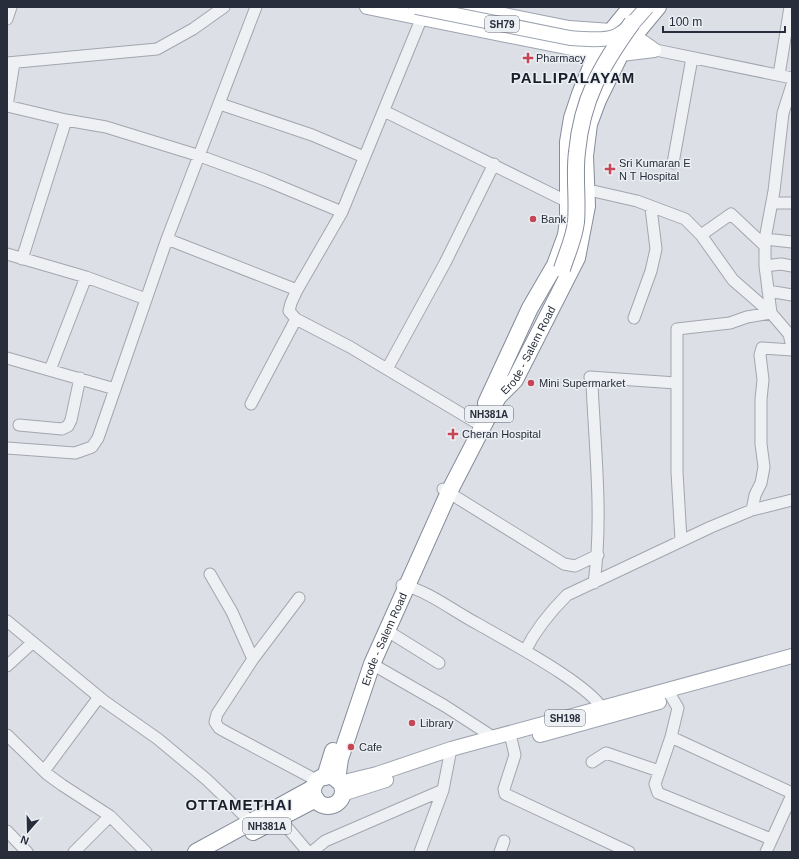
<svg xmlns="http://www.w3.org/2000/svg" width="799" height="859" font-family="Helvetica,sans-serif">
<rect width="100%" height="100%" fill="#dcdfe5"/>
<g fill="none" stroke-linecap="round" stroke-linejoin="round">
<g stroke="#a2a6ae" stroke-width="13">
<path id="minor" d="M422 17 342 212 297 290 291 303 289 311 296 319 350 347 482 426
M7 19 11 7
M646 48 792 78
M7 63 157 49 193 29 224 7
M779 75 790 7
M220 104 312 135 364 157
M7 106 66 120 106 127 200 156 265 180 342 212
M7 106 14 63
M384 111 568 202 574 203
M673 163 692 58
M580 188 637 201 685 219 701 235 733 280 771 313 789 334 792 347
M773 203H792
M701 235 731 214 765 246
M167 239 297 290
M765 239 792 242
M7 254 86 277 146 299
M22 259 66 120
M765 266 781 264 792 266
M768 291 792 295
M634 318 651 271 656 249 651 208
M7 358 115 389
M387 369 445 263 494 164
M50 370 86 277
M251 404 296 319
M19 425 62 429 68 426 71 420 80 378
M7 448 75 453 92 447 98 438 167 239 256 7
M443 489 564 564 575 566 598 555
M752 510 755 495 761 483 764 467 761 444V399L763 380 760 355 762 348 792 350
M681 540 677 472V329L730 323 747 317 771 313 765 266V239L774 191 783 113 792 85
M210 574 232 612 253 659
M594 583C603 518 595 450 592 384L590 377 676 383
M402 585C429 591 453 611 478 624 505 640 594 686 605 713
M299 598 253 659 217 714 215 722 219 728 226 732 318 781
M7 621 104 701 158 739 206 779 251 822
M386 630 439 663
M525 651C536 629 550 612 567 595L711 527 752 510 792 500
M372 664 445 706 493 737
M7 666 32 643
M668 691 678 708 671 737 792 793
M510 734 515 755 504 789 505 794 629 852
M7 735 47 774 62 785 110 816 146 852
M671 737 655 784 658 793 771 839
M592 762 606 753 659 771
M44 771 99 697
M280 819 308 852
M7 831 27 852
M74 852 110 816
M312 852 325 841 443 790
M420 852 443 790 451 749
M500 852 504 841
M766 852 792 795"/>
</g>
<g stroke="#9ca3b0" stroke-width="16">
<path id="major" d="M367 7 576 49 621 54 654 50
M464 7 569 28 611 31 634 36 654 50
M540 735 659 702
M340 783 377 774 451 749 792 656
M342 794 386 780"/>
</g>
<g stroke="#848c9b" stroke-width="18">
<g id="highway">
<path d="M486 403 530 308 555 265 566 235 568 220V142L572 118 580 94 600 45 631 7"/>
<circle cx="328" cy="791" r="15"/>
<path d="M325 777 333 751"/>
<path id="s1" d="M337 780 340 759 372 664 449 492 498 397 515 380 577 258 587 206 585 156 589 124 598 100 623 49 658 7"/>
<path d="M253 832 316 799"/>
<path d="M196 852 313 788"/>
</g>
</g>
<use href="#minor" stroke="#eef0f4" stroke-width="11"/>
<use href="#major" stroke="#fff" stroke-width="14"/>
<use href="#highway" stroke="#fff" stroke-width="16"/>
<g stroke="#9ca3b0" stroke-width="16" stroke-linecap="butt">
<path id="major-bridge" d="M416 7 570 38C582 39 603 41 614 37 627 32 638 17 647 7"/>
</g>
<g stroke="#848c9b" stroke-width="18" stroke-linecap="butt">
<path id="highway-bridge" d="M562 269C567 253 574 239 576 222 578 199 574 175 577 152 582 99 601 66 632 23"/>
</g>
<use href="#major-bridge" stroke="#fff" stroke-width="14"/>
<use href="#highway-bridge" stroke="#fff" stroke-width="16"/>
</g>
<g fill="#c54655" stroke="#ebeef3" stroke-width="1.5">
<path d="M526 52h4v4h4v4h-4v4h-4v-4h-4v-4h4z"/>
<path d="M608 163h4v4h4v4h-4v4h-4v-4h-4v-4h4z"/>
<circle cx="533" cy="219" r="4"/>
<circle cx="531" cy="383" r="4"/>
<path d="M451 428h4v4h4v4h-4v4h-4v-4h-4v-4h4z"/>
<circle cx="412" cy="723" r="4"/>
<circle cx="351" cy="747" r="4"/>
</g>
<g text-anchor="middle" stroke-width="3" stroke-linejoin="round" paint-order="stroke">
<g fill="#ebeef3" stroke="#626772" stroke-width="1">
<rect x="485" y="16" width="34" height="16" rx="3"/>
<rect x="465" y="406" width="48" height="16" rx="3"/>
<rect x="545" y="710" width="40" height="16" rx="3"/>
<rect x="243" y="818" width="48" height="16" rx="3"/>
</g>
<g font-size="10" font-weight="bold" fill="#272d3a">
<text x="502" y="28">SH79</text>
<text x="489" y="418">NH381A</text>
<text x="565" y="722">SH198</text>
<text x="267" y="830">NH381A</text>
</g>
<g font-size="11" fill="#272d3a" stroke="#ebeef3" text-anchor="start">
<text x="536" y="62">Pharmacy</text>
<text x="619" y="167">Sri Kumaran E<tspan x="619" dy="13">N T Hospital</tspan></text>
<text x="541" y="223">Bank</text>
<text x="539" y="387">Mini Supermarket</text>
<text x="462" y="438">Cheran Hospital</text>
<text x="420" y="727">Library</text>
<text x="359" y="751">Cafe</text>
</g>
<g font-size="11" fill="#272d3a" stroke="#ebeef3">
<text dy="4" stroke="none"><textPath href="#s1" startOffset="473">Erode - Salem Road</textPath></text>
<text dy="4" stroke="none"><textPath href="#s1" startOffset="149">Erode - Salem Road</textPath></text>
</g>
<g font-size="15" font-weight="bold" letter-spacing="1" fill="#191e2b" stroke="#ebeef3">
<text x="573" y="83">PALLIPALAYAM</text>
<text x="239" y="810">OTTAMETHAI</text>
</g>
</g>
<rect width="799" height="859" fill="none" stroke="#272d3a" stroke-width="16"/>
<g transform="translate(28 831) rotate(200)" stroke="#ebeef3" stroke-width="3" paint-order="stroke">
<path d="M0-3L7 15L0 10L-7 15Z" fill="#272d3a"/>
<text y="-6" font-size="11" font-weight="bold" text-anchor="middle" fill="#272d3a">N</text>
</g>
<path d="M663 26v6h122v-6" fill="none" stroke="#272d3a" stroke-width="2"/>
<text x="669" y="26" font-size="12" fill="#272d3a" stroke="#ebeef3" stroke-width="3" paint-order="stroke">100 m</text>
</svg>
